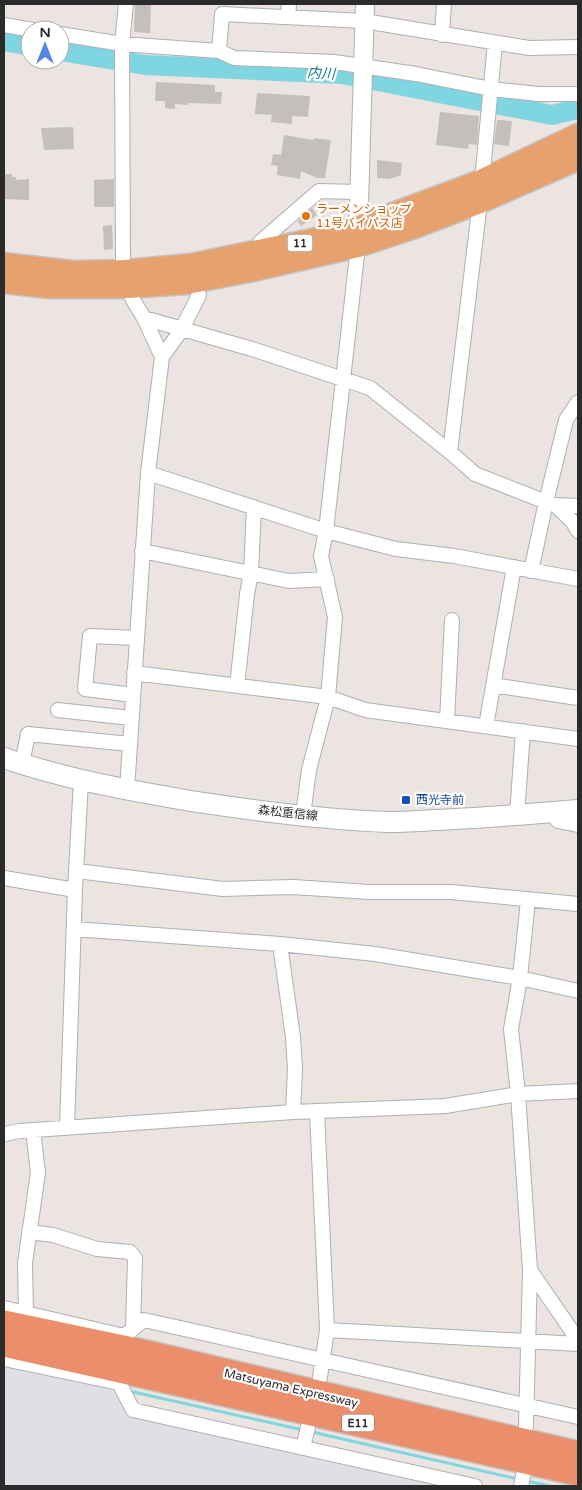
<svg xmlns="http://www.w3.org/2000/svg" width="582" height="1490" font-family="'Varela Round','Noto Sans JP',sans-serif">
<rect width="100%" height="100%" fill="#ebe4e0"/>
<path fill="#e0dfe5" d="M4 1367 111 1389 128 1416 442 1486H4Z"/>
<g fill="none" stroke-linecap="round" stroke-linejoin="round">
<path stroke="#80d6e0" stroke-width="3" d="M129 1391 303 1430
M312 1432 518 1479
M526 1481 550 1486"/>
<path stroke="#80d6e0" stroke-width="20" d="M4 41 30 46
M60 51 145 65 342 74 552 115 578 109"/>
</g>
<path fill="#c4bfbb" d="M135 4H151L150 33 134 32Z
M156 82 215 85V92H222L221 104 188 103V105L175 104V109L165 108V101H155Z
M257 93 310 96 308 117 292 116V124L271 122 272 115 255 114Z
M440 112 479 116 477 145 469 144 468 149 436 145Z
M497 120 512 121 509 146 494 144Z
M73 127 74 149 44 150 41 128Z
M284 135 313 140 314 138 331 140 325 178H317L301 171 300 179 277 175 278 166 271 165 273 154 281 155Z
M377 160 402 163 401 175 389 179 377 178Z
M4 174H12V177H16V180L29 179V200L4 199Z
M114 179V207H94V180Z
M312 208 317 215 301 226 298 221Z
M112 225 113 249 104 250 103 226Z"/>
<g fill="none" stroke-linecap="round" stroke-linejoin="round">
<g stroke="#acb0b6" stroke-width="16">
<path id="minor" d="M126 4 122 44 123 259 128 287 133 300 144 318 162 357 148 473 127 790
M288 16 289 4
M4 25 33 30
M60 34 122 44 219 51 222 14 364 21 529 48 578 47
M442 35 444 4
M219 51 234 58 334 62 416 74 491 89 538 94H578
M261 251 260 242 319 191 358 192
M144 318 252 349 370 388 450 452 475 474 546 502 555 505 578 506
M162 357 182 329 199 295
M450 452 480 202 495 43
M148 473 326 531 396 549 454 556 578 579
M555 505 572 521 578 531
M142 551 289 581 327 579
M531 571 546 502 566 420 578 402
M134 673 328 697 365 710 578 739
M493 685 578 698
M237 686 247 594 251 573 254 507
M133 695 85 689 90 636 136 638
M58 710 131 718
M447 721 452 620
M486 726 514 567
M22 764 28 734 130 744
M550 812 558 821 578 825
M303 815 309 770 328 697 335 617 321 556 326 531 358 246
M517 815 523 731
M77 871 223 889 293 887 369 892H451L578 904
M4 878 75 890
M528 900 520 978 511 1029 518 1094 530 1270 578 1340
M74 929 280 944 375 954 520 978 578 991
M280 944 293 1037 295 1069 293 1112
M317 1112 327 1330 320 1377
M67 1128 75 890 81 781
M4 1134 20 1131 293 1112 445 1106 518 1094 578 1091
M29 1232 53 1235 97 1249 130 1252 135 1258 133 1329
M4 1308 124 1336 144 1320 578 1417
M26 1313 25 1263 38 1173 33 1130
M327 1330 578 1344
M4 1359 119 1383 133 1410 475 1486
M526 1426 530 1270
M303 1448 308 1427
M521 1486 523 1476"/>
</g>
<g stroke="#acb0b6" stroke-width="20">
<path id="tertiary" d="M358 238 365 4"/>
</g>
<g stroke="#acb0b6" stroke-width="22">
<path id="secondary" d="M4 758C65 779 127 790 191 801 256 811 324 820 390 822 405 822 420 821 435 820 483 818 531 814 578 810"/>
</g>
<g stroke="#c4c4c4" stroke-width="25">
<path id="trunk" d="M4 264 73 272 125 271 191 265 312 240 358 227 481 181 578 135
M4 282 49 287H128L187 283 249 271 358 246 412 228 480 202 578 159"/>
</g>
<g stroke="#c4c4c4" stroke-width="28">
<path id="motorway" d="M4 1323 142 1352 578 1454
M4 1344 578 1473"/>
</g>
<use href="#minor" stroke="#fff" stroke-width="14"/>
<use href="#tertiary" stroke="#fff" stroke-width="18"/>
<use href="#secondary" stroke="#fff" stroke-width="20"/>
<use href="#trunk" stroke="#e6a16e" stroke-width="22"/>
<use href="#motorway" stroke="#eb8e6b" stroke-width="25"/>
</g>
<circle fill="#e8710a" stroke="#fff" stroke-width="2" cx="306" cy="216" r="5"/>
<rect fill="#1a4fb4" stroke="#fff" stroke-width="2" x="401" y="795" width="10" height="10" rx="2.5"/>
<g text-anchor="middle" stroke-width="4.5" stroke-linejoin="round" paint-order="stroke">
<g fill="#fff" stroke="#6b6b6b" stroke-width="1">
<rect x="287.5" y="234.5" width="25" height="17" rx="4"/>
<rect x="342" y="1414.5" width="32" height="17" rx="4"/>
</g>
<g font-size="11" font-weight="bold" fill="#2b2b2b">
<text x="300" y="247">11</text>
<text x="358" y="1427">E11</text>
</g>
<g font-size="12" fill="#c56008" stroke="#fff" text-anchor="start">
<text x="316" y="213">ラーメンショップ<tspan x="316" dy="14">11号バイパス店</tspan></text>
</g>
<g font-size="12" fill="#164399" stroke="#fff" text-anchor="start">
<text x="416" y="804">西光寺前</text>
</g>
<g font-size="12" fill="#2b2b2b" stroke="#fff">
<text transform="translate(288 813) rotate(6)" y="4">森松重信線</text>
<text transform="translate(291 1388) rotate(13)" y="4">Matsuyama Expressway</text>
</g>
<g font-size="14" font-style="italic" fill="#1e798d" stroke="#fff">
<text transform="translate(321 73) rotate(3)" y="5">内川</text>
</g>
</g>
<rect width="582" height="1490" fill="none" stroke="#2b2b2b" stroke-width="10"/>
<g transform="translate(45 45)"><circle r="24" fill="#ffffff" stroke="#aaaaaa"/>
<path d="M0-4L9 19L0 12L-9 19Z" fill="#5486e4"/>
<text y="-8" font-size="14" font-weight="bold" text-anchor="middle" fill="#2b2b2b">N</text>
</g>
</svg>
